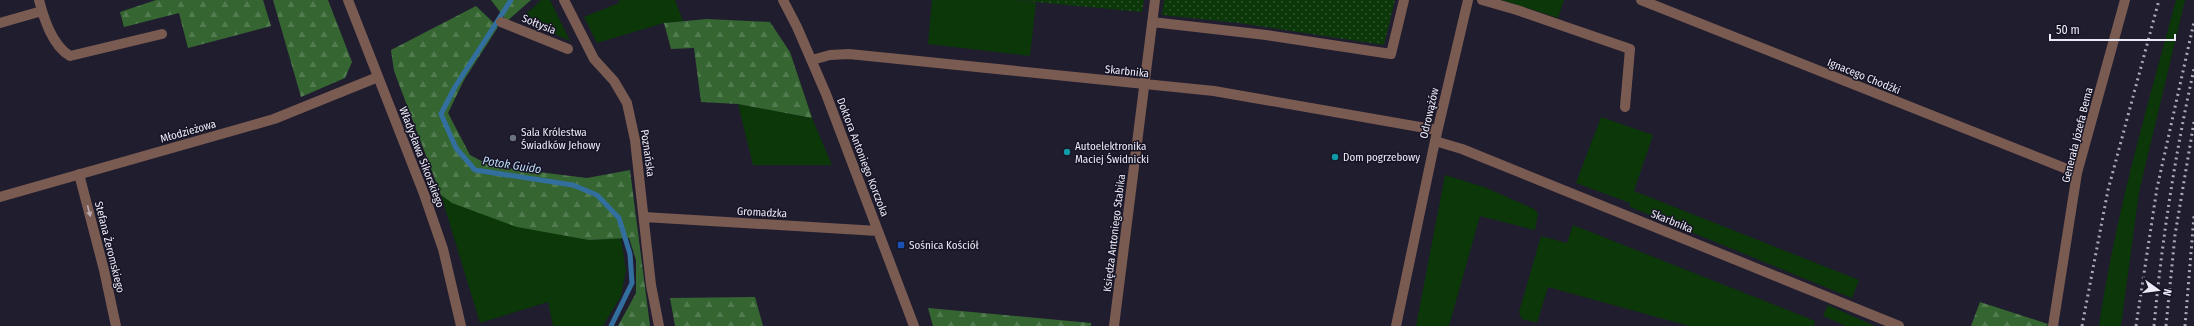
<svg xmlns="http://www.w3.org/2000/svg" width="2194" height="326" font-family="'Fira Sans Condensed',sans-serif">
<defs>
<pattern id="forest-firs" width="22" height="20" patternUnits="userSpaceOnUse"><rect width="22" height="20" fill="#356631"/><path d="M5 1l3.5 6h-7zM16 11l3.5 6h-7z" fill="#527c50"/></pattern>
<pattern id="garden-dots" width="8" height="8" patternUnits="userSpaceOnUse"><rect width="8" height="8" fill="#0b3709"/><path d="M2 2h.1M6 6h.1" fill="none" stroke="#2f542e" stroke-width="1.8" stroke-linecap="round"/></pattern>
</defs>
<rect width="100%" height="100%" fill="#201d2f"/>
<path fill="#0b3709" d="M541 0H550L570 41 521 19Z
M619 0H675L683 21 664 23 597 43 584 17 619 3Z
M932 0H1014L1036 3 1030 56 928 44Z
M1502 0H1564L1558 18Z
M2176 0H2185L2139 192 2121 326H2099C2115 215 2147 108 2176 0Z
M738 104 812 118 832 165H753Z
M1601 117 1653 135 1634 191 1859 280 1852 298 1630 207V203L1576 183Z
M1445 175 1484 187 1534 209 1538 213 1535 230 1480 216 1449 326H1416Z
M441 195 453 203 589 240 621 238 626 270 621 296 603 326H553L548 302 480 323Z
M1573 225 1815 321 1814 326H1689L1548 287 1537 323 1522 319 1519 312 1541 236 1567 243Z
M1828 305 1875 326H1846L1823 316Z"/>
<path fill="url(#forest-firs)" d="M156 0H263L271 26 188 48 179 13 124 27 120 12Z
M273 0H328L352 62 345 78 301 97Z
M491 0H531L507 21Z
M476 6 498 27 464 80 448 113 470 155 491 166 587 178 630 170 650 326H618L636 293V260L629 238 589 240 517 227 452 203 441 195 394 71 391 50Z
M707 19 770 22 790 52 812 118 738 104 701 102 694 48 671 49 664 23Z
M755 297 763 326H675L670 298Z
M1980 302 2048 324 2047 326H1971Z
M928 308 1091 323V326H933Z"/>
<path fill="url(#garden-dots)" d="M1014 0H1144L1142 12Z
M1164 0H1395L1384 45 1239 23 1162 15Z"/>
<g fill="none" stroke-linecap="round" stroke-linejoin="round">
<path stroke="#326f9e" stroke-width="5" d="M511 0 455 87 441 114 456 148 475 170 573 185 597 195 619 218 630 254 632 283 611 326"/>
<path stroke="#7a5b52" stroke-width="10" d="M39 0C44 19 52 45 70 56L162 34
M348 0 424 194 443 249 461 326
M564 0 594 59 614 81 627 103 635 140 651 285 659 326
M783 0 797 27 826 94 914 326
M1482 0 1517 10 1630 49 1625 107
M1641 0 2077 173
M501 22 568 49
M1152 22 1266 35 1391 54 1404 0
M0 23 42 11
M812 60 830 55 849 54 1214 91 1437 130
M1435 141 1462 149 1899 326
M79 174 104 270 116 326
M0 197 274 119 378 77
M644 217 878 231
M1114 326 1155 0
M1396 326 1435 141 1468 0
M2053 326 2077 173 2125 0"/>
<path stroke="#acaab8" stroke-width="3" stroke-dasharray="2 4" stroke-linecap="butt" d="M2082 326 2108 190 2159 0
M2136 326 2157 188 2194 22
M2154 326C2162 240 2175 154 2194 69
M2166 326 2175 235 2194 122
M2185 326 2194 216"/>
</g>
<defs><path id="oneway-solid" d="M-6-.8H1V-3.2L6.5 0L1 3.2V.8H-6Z"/></defs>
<use fill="#b9aaad" href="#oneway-solid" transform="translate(89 211) rotate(75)"/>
<circle fill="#6b7280" stroke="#171425" stroke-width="1.5" cx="513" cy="138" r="4"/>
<g fill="#0f9aa8" stroke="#171425" stroke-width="1.5">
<circle cx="1067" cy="152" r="4"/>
<circle cx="1335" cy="157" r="4"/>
</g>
<rect fill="#1a4fb4" stroke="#171425" stroke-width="1.5" x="897" y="241" width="8" height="8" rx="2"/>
<g text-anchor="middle" stroke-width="3" stroke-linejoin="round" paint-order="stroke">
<g font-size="11" fill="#ecebf7" stroke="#171425">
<text transform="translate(539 24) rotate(22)" y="4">Sołtysia</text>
<text transform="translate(1127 71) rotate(6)" y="4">Skarbnika</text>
<text transform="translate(1864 76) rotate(22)" y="4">Ignacego Chodźki</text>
<text transform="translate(1429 113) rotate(-77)" y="4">Odrowążów</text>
<text transform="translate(188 131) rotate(-16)" y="4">Młodzieżowa</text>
<text transform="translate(2077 135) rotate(-76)" y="4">Generała Józefa Bema</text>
<text transform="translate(648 153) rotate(82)" y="4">Poznańska</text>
<text transform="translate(422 157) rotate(69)" y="4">Władysława Sikorskiego</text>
<text transform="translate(863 157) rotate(69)" y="4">Doktora Antoniego Korczoka</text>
<text transform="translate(762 212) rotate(3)" y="4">Gromadzka</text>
<text transform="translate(1672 221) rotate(22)" y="4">Skarbnika</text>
<text transform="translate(1114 233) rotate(-83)" y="4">Księdza Antoniego Stabika</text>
<text transform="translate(110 247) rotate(76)" y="4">Stefana Żeromskiego</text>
</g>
<g font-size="11" fill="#ecebf7" stroke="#171425" text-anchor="start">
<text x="521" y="136">Sala Królestwa<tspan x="521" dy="13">Świadków Jehowy</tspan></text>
<text x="1075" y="150">Autoelektronika<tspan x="1075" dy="13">Maciej Świdnicki</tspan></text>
<text x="1343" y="161">Dom pogrzebowy</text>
<text x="909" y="249">Sośnica Kościół</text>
</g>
<g font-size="12" font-style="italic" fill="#badaf6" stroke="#171425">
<text transform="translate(512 165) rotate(9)" y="4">Potok Guido</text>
</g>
</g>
<g transform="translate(2158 290) rotate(104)" stroke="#171425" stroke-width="3" paint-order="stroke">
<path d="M0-3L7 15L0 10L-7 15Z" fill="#ecebf7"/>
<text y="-6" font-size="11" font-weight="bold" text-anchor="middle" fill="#ecebf7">N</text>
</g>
<path d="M2050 34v6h125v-6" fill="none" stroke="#ecebf7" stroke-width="2"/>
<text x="2056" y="34" font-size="12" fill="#ecebf7" stroke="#171425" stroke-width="3" paint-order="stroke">50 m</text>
</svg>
